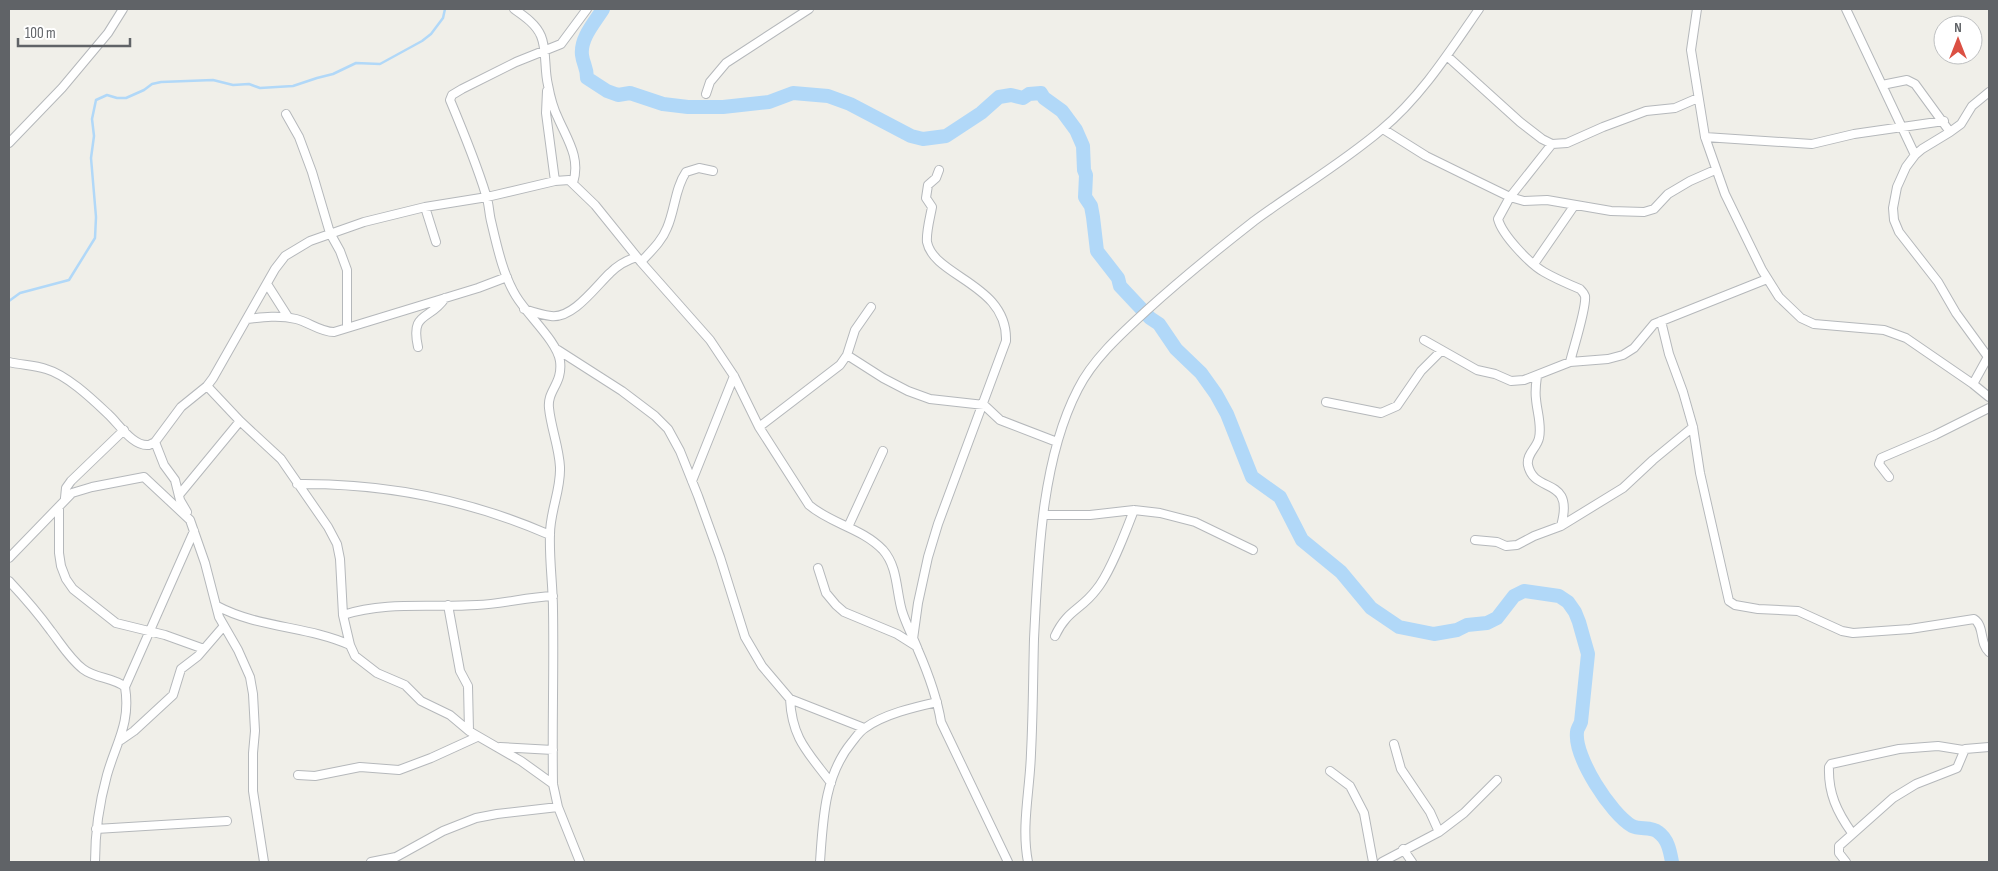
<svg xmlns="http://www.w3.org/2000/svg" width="1998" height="871" font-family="'Sofia Sans Condensed',sans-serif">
<rect width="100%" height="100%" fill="#f0efe9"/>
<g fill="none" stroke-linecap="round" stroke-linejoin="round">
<path stroke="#b1d8f8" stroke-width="2.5" d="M9 301 20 293 69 280 95 238 96 217 91 158 94 136 92 119 96 100 107 95 117 98H126L144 90 152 84 161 82 213 80 233 85 249 84 260 88 293 86 317 78 333 74 356 63 380 64 422 41 431 34 443 18 445 9"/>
<path stroke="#b1d8f8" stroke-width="14" d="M603 9C595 22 580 38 582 55 583 64 587 67 587 78L607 91 618 95 630 93 663 104 688 107H723L769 102 793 93 828 96 850 104 911 136 923 139 946 136 981 113 999 97 1011 95 1023 98 1029 94 1041 93 1044 98 1062 111 1076 130 1083 146 1084 170 1086 175 1085 197 1091 206 1093 217 1097 251 1118 278 1120 286 1150 318 1159 324 1176 349 1201 373 1216 394 1227 414 1252 477 1280 497 1302 540 1341 572 1371 608 1399 627 1434 634 1457 630 1467 625 1487 623 1497 618 1514 596 1524 591 1559 596 1568 602 1575 612 1579 622 1588 654 1581 722C1580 725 1577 729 1577 732 1574 757 1611 814 1632 826 1640 830 1651 826 1658 832 1668 839 1670 851 1672 862"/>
<g stroke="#b5b8bb" stroke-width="10">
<path id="street" d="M514 9C524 16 536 24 541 36 547 50 544 69 548 85 550 96 553 108 558 118 567 139 581 158 573 183
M1697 9 1691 50 1705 137 1725 194 1762 270 1779 297 1801 318 1814 324 1884 330 1906 338 1973 384 1989 397
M1846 9 1915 155
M1447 56 1520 122 1542 139 1552 144 1567 143 1603 127 1646 111 1675 108 1698 98
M1882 85 1907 80 1915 84 1950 132
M547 91 546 113 555 181
M706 94 710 82 726 63 809 9
M286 114 299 137 312 172 330 233 340 251 347 270V327
M1383 129 1426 156 1475 180 1510 197 1524 201 1547 200 1611 211 1644 212 1654 209 1668 194 1690 181 1715 170
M1705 137 1812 144 1854 134 1944 121
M9 143 62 88 108 33 123 9
M1552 144 1510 197 1498 219C1502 235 1530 264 1544 272 1556 279 1568 284 1580 289 1582 291 1584 293 1585 296 1587 307 1573 349 1570 362
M425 207 436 242
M641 262C651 251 662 241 667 228 675 210 675 188 686 172L699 168 713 171
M1534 264 1574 206
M267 284 288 317
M524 309C533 312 542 315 551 316 573 319 596 286 610 273 618 265 627 260 637 257
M247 319C263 317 280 315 296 319 309 322 320 332 334 332L478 288 507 277
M1661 321 1669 354 1683 392 1693 427 1700 473 1729 601 1735 605 1758 609 1798 611 1842 631 1853 633 1910 629 1974 619C1985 626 1979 643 1989 652
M1424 340 1477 370 1495 374 1511 381 1524 380 1570 362 1608 359 1623 355 1634 348 1654 324 1767 279
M418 347C410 311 430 321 445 298
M558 350 622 391 655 416 668 429 680 451 698 496 720 557 745 637 762 666 790 699 864 728
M847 355 883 378 908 391 930 399 984 405 1000 420 1057 442
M1988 357 1956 313 1938 282 1899 232 1894 220 1893 208 1897 187 1906 167 1915 155 1922 149 1950 132 1961 124 1972 106 1989 92
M9 362C21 365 34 365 46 369 67 375 92 399 108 414 119 424 133 447 149 445L155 442 181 407 207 386 213 378 275 269 285 256 310 241 364 222 425 207 487 197 555 181 569 180 595 205 641 262 710 340 734 376 759 427 809 505C831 524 862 528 883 550 898 567 896 591 902 611 906 624 913 637 918 650 928 673 937 697 941 722L1008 862
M1537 376C1536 383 1535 392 1536 399 1537 412 1542 425 1539 438 1537 448 1526 454 1528 465 1534 495 1575 475 1561 526
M1973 384 1989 355
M207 386 240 421 281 459 328 527 337 544 340 559 343 615 350 645 355 656 377 673 405 685 421 701 450 715 469 731
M1326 402 1381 413 1397 406 1421 371 1441 351
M759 427 840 365 847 355 855 330 871 307
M155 442 164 465 175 480 180 500 187 512
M1889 477 1879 464 1881 458 1935 435 1989 408
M692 481 734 376
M297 484C385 483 470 500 550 535
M179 495 240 421
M65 498 66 488 71 481 124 430
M59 507V553L61 566 66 579 73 589 116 623 165 635 204 649
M1044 515H1090L1134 510 1160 513 1195 522 1253 550
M848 527 883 451
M1475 540 1497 542 1506 546 1517 545 1534 536 1561 526 1623 488 1653 460 1693 427
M9 558 72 493 92 487 144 477 190 520 205 563 219 617 238 650 250 677 253 694 255 731 253 753V791L264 862
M818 568 826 593 836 605 844 612 897 634 916 646
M9 581C24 597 38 613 51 631 61 644 70 659 83 669 96 679 113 677 125 687 131 723 116 743 107 775 99 804 95 833 95 862
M448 605 460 671 468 686 469 731 521 761 553 784
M217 606C258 628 308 626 350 645
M343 615C387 601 431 608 477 605 502 604 527 597 553 596
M1055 636C1067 610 1081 610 1096 590 1110 574 1126 531 1134 510
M913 639 918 603 928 557 938 524 1006 341C1008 284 934 277 927 242 926 232 930 218 932 207L926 198 928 185 936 178 939 170
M125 687 194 531
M790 699C792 739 808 752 831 783
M121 740 134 731 173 695 181 669 198 656 223 627
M1394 744 1401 769 1430 812 1439 832
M500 747 553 750
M1330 771 1350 786 1364 813 1373 862
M298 775 315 776 360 767 399 770 431 758 477 737
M96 829 227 821
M1852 833C1837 812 1828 793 1829 767L1831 764 1899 749 1938 746 1963 750
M1403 849 1412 862
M371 862 396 857 443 831 476 818 497 814 558 807
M580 862 558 807 553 784C552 726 554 668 553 610 553 585 549 560 550 534 550 511 561 490 560 467 559 447 551 428 549 408 547 390 563 384 560 361 557 341 528 316 516 296 503 275 497 246 491 221 489 213 489 203 486 195 476 162 463 131 450 100L452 95 462 89 516 62 561 44 587 9
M820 862C823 820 824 776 852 742 856 737 860 731 865 728 884 714 915 707 937 702
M1028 862C1021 826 1030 790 1031 753 1033 715 1033 677 1034 639 1038 560 1041 460 1078 389 1093 359 1121 334 1146 311 1180 280 1217 250 1254 221 1296 190 1341 164 1381 130 1421 97 1450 51 1479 9
M1382 862 1439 832 1464 813 1497 780
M1846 862 1839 853V846L1893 798 1916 784 1957 768 1965 749 1989 747"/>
</g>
<use href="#street" stroke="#fff" stroke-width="8"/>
</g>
<rect width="1998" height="871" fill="none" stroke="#606367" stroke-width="20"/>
<g transform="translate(1958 40)"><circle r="24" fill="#ffffff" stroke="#bfc1c2"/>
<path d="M0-4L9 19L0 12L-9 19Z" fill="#db5043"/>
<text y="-8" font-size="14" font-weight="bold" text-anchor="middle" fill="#606367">N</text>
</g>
<path d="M18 38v8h112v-8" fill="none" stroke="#606367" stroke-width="2.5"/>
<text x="25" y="38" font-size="15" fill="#606367" stroke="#ffffff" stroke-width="4" paint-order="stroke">100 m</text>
</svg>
